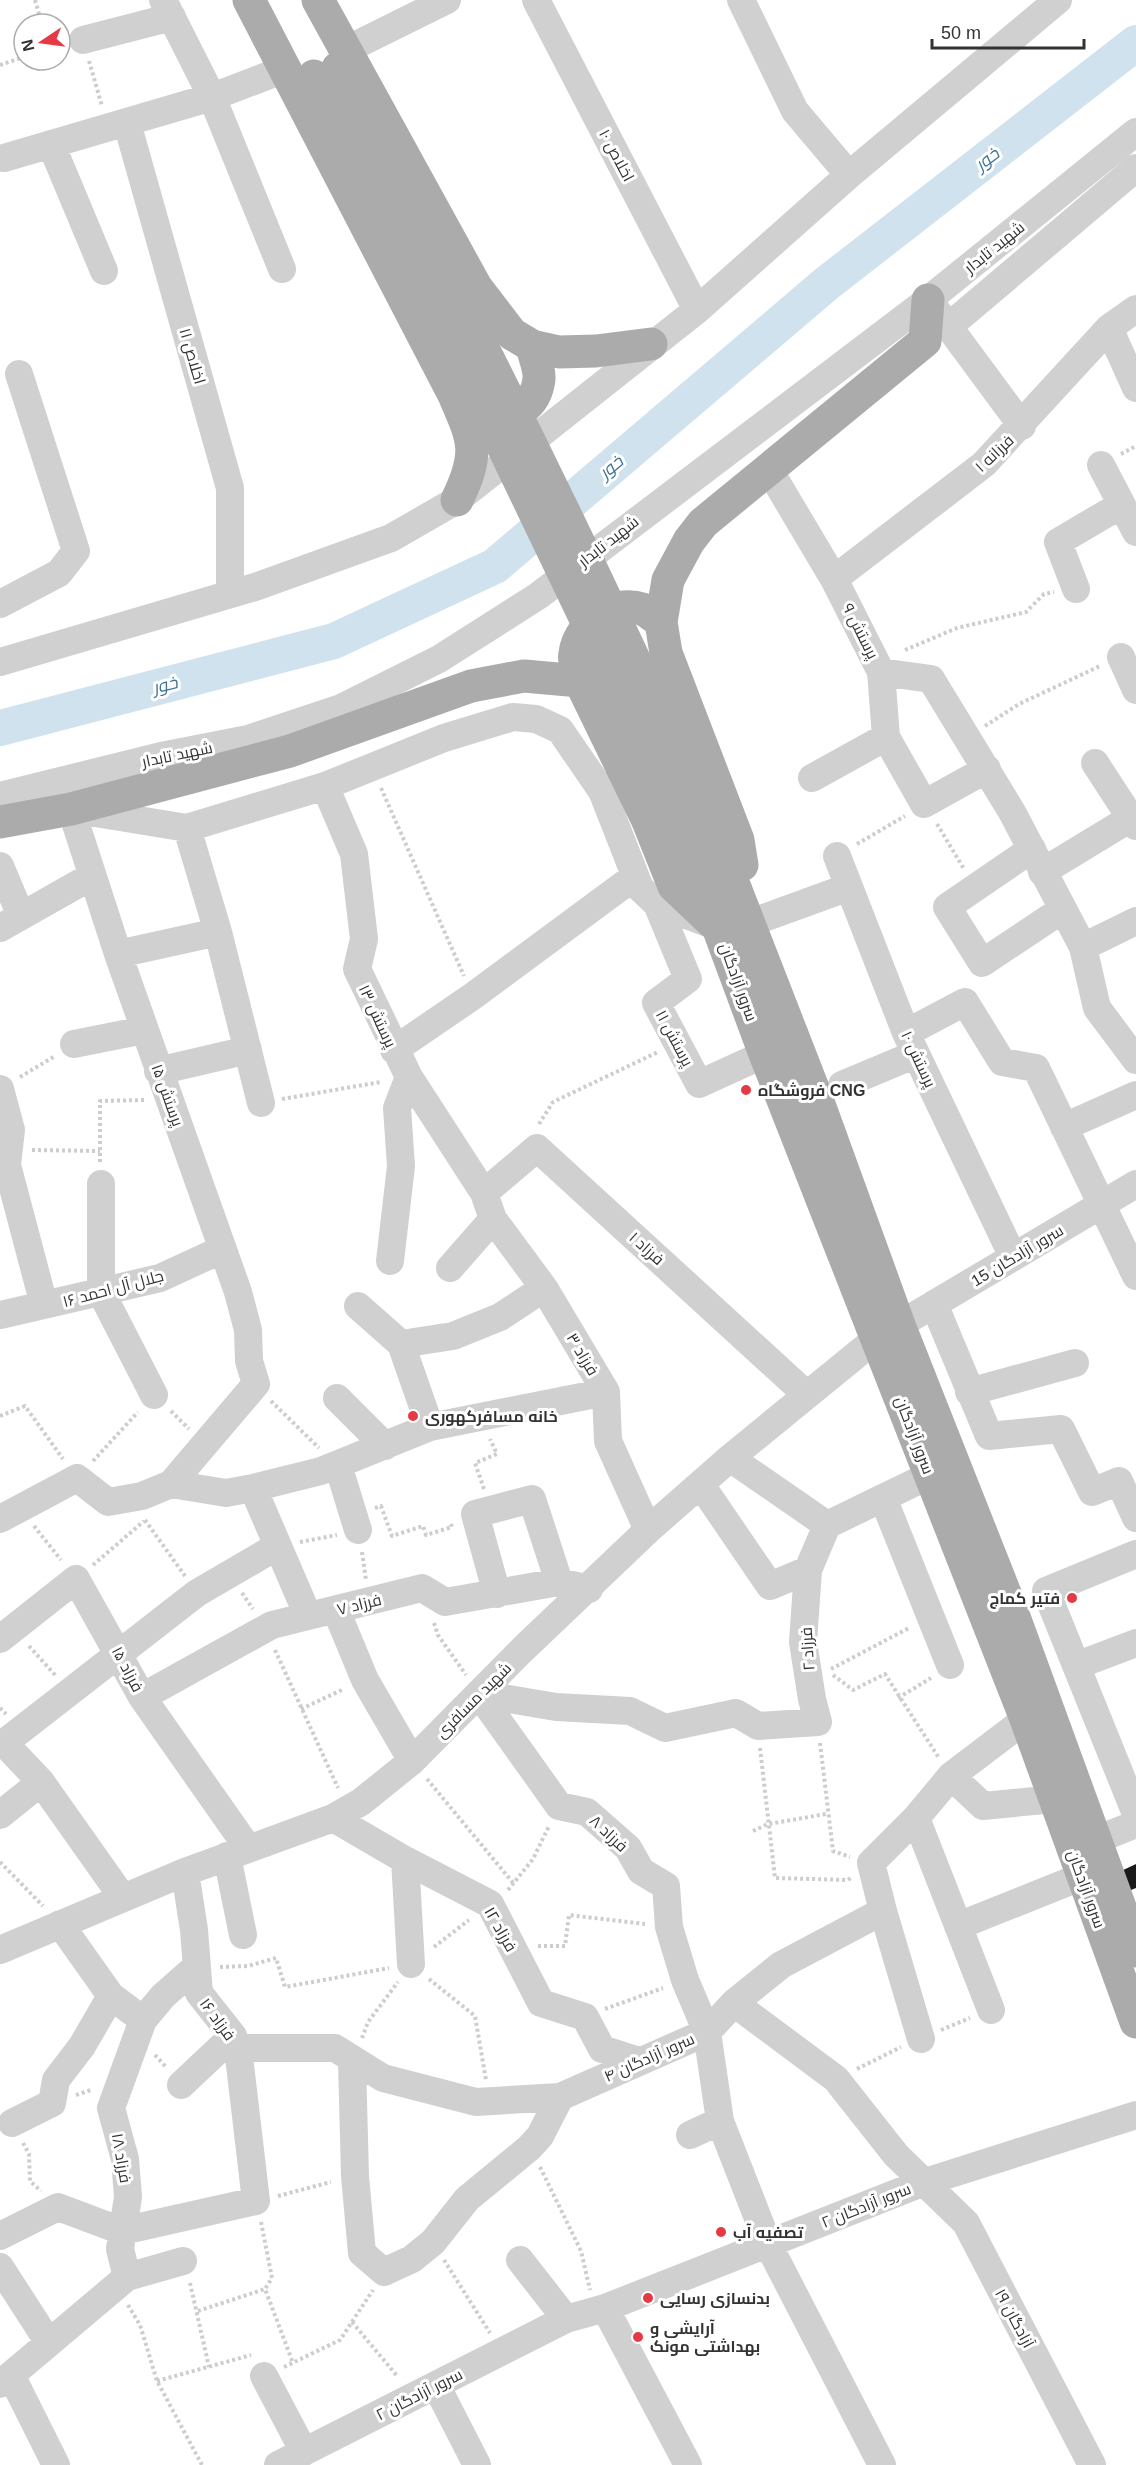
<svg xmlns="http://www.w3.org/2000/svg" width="1136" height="2465" font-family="Arial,Cairo,sans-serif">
<rect width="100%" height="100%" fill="#fff"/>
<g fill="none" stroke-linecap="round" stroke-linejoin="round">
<path stroke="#cfe2ee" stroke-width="36" d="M0 728 334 641 495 566 826 284 1136 43"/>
</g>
<path fill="#1a1a1a" d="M1136 1864V1888L1126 1892 1119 1872Z"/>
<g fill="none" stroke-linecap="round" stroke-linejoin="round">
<path stroke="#cdcdcd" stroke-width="4" stroke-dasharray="3 3" stroke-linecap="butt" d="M35 0 42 24
M89 61 102 106
M0 65 24 57
M1121 454 1136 446
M905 650 957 628 1026 612 1044 594 1054 592
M985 726 1019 704 1100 666
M381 788 464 976
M937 824 964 869
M857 844 905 816
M20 1077 55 1056
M282 1099 381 1082
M539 1124 553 1102 658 1052
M32 1150 100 1151
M100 1162V1101L145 1100
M271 1401 319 1448
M171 1411 189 1429
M0 1416 25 1406 63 1459
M93 1461 138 1412
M484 1489 475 1463 497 1454 490 1439
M375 1508 381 1506 392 1536 423 1526 426 1535 452 1527 451 1524
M145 1520 185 1576
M34 1526 61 1560
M300 1542 337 1535
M362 1552 366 1580
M93 1565 144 1521
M242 1593 253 1609
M434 1623 438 1635 466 1675
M29 1646 56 1676
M275 1650 338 1788
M831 1669 909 1628
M833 1675 853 1690 885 1674 939 1758
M898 1698 931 1678
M0 1708 6 1714
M301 1709 344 1689
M820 1743 833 1851 850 1857
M760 1748 775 1878 848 1880 852 1877
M427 1779 514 1884
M753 1831 768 1824 826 1814
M0 1862 43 1906
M508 1890 533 1859 549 1826
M538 1946H565L569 1915 645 1924
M434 1947 469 1920
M220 1967 248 1966 276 1958 285 1987 389 1968
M429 1979 475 2016 486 2080
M605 2009 663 1988
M941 2030 970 2018
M362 2038 368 2022 398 1982
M155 2055 166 2067
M857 2069 901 2047
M76 2095 91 2090
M23 2143 29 2154 30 2181 41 2191
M540 2167 581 2251 590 2290
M278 2196 331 2182
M261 2222 272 2278 265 2289 293 2363
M444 2260 490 2333
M190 2283 209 2367
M128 2305 140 2325 157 2381 202 2465
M198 2311 265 2289
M352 2322 398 2377
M284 2367 340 2340 373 2290
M157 2381 251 2355"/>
<path stroke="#d0d0d0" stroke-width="28" d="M163 0 212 97 282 269
M536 0 697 310
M741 0 795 111 849 175
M83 40 172 17
M346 50 447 0
M127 123 230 488V593
M51 144 104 271
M4 158 212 97 285 69
M937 311 1022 426
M948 327 1136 168
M1109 328 1136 388
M1101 465 1136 532
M768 468 834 579 881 672 886 737 924 804 987 769
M834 579 984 464 1109 328 1136 309
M1076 589 1058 542 1121 505
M0 604 59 573 76 551 19 374
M1121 657 1136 690
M0 662 255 587 391 538 457 500 697 310 849 175 1058 0
M881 672 931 679 1012 812 1083 947 1097 1008 1136 1060
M1095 763 1136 826
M812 778 886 737
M325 786 354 854 364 939 357 969 409 1077 484 1193 493 1219 544 1288 606 1392 608 1441 648 1530
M0 796 161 756 248 739 341 708 439 659 538 596 928 300 1136 132
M187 828 218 932 261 1103
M1032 849 947 907 982 963 1063 909
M837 856 906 1033 1013 1257
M0 866 21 916
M1042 872 1131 818
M657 904 688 979 656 1003 699 1084 765 1054
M750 923 849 887
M0 928 92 876
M1083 947 1136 921
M118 954 218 932
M906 1033 965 1002 1002 1062 1036 1068 1136 1276
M74 1044 144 1030
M394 1050 473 996 634 877
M158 1071 248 1050
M842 1085 916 1054
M0 1089 11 1130 7 1165 44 1305
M1064 1127 1136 1095
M101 1184V1292L154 1395
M484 1193 537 1148 807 1395
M390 1261 401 1166 397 1108 409 1077
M450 1268 493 1219
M934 1304 989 1436 1061 1429 1092 1492 1119 1481 1136 1518
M358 1306 401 1344 430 1427
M0 1315 160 1278 223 1249
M899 1325 1136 1184
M401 1344 453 1336 500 1317 544 1288
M969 1392 1075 1363
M337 1398 385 1446
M338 1465 358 1530
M171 1484 256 1384 249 1361 248 1330 238 1292 118 954 71 809 187 828 325 786 444 738 513 717 536 719 560 730 602 791 640 888 657 904 710 924
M701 1485 770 1586 808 1570
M253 1488 308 1616
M883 1498 950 1665
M0 1519 77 1478 108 1502 142 1496 171 1484 226 1493 253 1488 321 1471 430 1427 606 1392
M827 1525 930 1475
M1136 1554 1046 1591 1136 1814
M497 1594 475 1514 532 1499 559 1582
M336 1610 365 1680 412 1761
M0 1639 76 1579 142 1697 248 1848
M1078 1665 1136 1643
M479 1694 559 1806 587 1812 628 1848 641 1871 666 1886 669 1927 685 1980 707 2032 720 2121 768 2244 882 2465
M479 1694 556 1707 630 1711 665 1728 736 1713 758 1726 818 1722 812 1699 803 1642 808 1570 827 1525 730 1458
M142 1697 272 1625 422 1588 445 1602 559 1582 589 1589
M4 1743 197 1593 276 1547
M0 1745 4 1743 41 1782 123 1898
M951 1776 983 1806 1055 1799
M0 1815 41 1782
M333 1818 405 1860 490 1904 541 2003 585 2017 602 2049 639 2061
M916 1818 991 2010
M1096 1840 1136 1824
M227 1856 243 1935
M405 1860 411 1964
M883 1911 921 2039
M958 1926 1083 1876
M0 1950 185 1872 333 1818 361 1802 412 1761 523 1649 648 1530 730 1458 877 1338
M734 2003 836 2079 896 2155 966 2223 1092 2465
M143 2020 163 1996 196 1967
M238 2048H335L383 2078 476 2102 560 2097 707 2032 734 2003 781 1965 883 1911 871 1863 916 1818 951 1776 1026 1719
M352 2062 355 2176 362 2253 384 2272 412 2259 433 2242 467 2199 529 2148 540 2136 560 2097
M181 2085 233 2036
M12 2123 52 2103 56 2080 82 2046 111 1996
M690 2135 720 2121
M0 2236 58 2207 122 2231 256 2201 238 2048 233 2036 199 1993 194 1930 185 1872
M520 2260 566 2319
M0 2267 49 2343
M127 2277 183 2261
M605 2308 688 2465
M11 2375 127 2277 120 2249 128 2197 125 2159 111 2108 143 2020 111 1996 60 1924
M264 2376 304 2452
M0 2384 11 2375 56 2465
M436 2385 477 2465
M278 2465 566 2319 605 2308 922 2183 1136 2115"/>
<path stroke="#ababab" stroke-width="33" d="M249 0 454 395C474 441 480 452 457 500
M318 0 476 287 512 334 532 346 559 352 596 351 651 344
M489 418C514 419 536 406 539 379 540 369 534 356 532 346
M580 681C578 672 573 661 575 653 579 625 612 599 642 609 648 611 655 618 661 622
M0 822 71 809 290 751 471 686 524 676 580 681 648 821 674 886 712 922
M716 839 816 1096 899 1325 1010 1606 1136 1951
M689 849 765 1054 1026 1719 1136 2022
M742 865 738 840 666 653 661 622 668 580 689 541 703 523 925 341 928 300"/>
<path stroke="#ababab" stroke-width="33" d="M338 68C472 320 600 578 716 839
M314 76 403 238 639 730 689 849"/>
</g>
<g fill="#e63946" stroke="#fff" stroke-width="2">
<circle cx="746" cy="1090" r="6"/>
<circle cx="413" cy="1416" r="6"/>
<circle cx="1072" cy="1598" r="6"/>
<circle cx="721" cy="2232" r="6"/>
<circle cx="648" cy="2298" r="6"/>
<circle cx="638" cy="2337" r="6"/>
</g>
<g text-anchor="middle" stroke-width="6" stroke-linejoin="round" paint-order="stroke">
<g font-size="16" fill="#333" stroke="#fff">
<text transform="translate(617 155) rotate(62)" y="6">اخلاص ۱۰</text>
<text transform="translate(994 247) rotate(-39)" y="6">شهید تابدار</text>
<text transform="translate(193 356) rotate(74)" y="6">اخلاص ۱۱</text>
<text transform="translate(994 453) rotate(-43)" y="6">فرزانه ۱</text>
<text transform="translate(608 541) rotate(-38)" y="6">شهید تابدار</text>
<text transform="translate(861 631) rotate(63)" y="6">پرستش ۹</text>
<text transform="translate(177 754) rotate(-12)" y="6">شهید تابدار</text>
<text transform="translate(739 982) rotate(70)" y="6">سرور آزادگان</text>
<text transform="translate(378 1016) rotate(65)" y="6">پرستش ۱۳</text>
<text transform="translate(675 1038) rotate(62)" y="6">پرستش ۱۱</text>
<text transform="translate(919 1059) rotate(65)" y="6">پرستش ۱۰</text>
<text transform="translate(168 1095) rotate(70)" y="6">پرستش ۱۵</text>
<text transform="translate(647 1248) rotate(42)" y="6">فرزاد ۱</text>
<text transform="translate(1017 1255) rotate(-31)" y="6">سرور آزادگان 15</text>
<text transform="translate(113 1288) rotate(-15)" y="6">جلال آل احمد ۱۶</text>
<text transform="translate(583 1354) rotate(59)" y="6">فرزاد ۳</text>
<text transform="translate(915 1435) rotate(69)" y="6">سرور آزادگان</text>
<text transform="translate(359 1604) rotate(-14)" y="6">فرزاد ۷</text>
<text transform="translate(807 1649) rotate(-94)" y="6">فرزاد ۲</text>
<text transform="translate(128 1669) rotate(62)" y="6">فرزاد ۱۵</text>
<text transform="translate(473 1700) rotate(-45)" y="6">شهید مسافری</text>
<text transform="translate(609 1833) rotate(43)" y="6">فرزاد ۸</text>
<text transform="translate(1087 1889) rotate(70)" y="6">سرور آزادگان</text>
<text transform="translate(501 1929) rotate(60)" y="6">فرزاد ۱۲</text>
<text transform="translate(218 2019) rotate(54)" y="6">فرزاد ۱۶</text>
<text transform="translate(649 2057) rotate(-24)" y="6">سرور آزادگان ۴</text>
<text transform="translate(122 2158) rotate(80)" y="6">فرزاد ۱۸</text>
<text transform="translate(866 2205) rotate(-22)" y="6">سرور آزادگان ۲</text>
<text transform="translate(1015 2318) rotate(62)" y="6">آزادگان ۱۹</text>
<text transform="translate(419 2394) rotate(-27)" y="6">سرور آزادگان ۲</text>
</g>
<g font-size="16" font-weight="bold" fill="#333" stroke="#fff" text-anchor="start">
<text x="758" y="1096">فروشگاه CNG</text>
<text x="425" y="1422">خانه مسافرکهوری</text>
<text x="1060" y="1604" text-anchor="end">فتیر کماج</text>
<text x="733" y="2238">تصفیه آب</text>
<text x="660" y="2304">بدنسازی رسایی</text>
<text x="650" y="2334">آرایشی و<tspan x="650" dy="18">بهداشتی مونک</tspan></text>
</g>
<g font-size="18" font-style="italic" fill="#3f7597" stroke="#fff">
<text transform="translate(987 159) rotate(-38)" y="6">خور</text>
<text transform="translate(611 467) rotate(-40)" y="6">خور</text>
<text transform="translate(165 685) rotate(-15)" y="6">خور</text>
</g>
</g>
<g transform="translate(42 42) rotate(257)"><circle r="28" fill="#ffffff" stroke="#adadad" stroke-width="1.5"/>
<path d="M0-4.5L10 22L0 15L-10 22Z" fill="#e63946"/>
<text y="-9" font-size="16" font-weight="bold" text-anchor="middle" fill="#333333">N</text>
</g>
<path d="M932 39v9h152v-9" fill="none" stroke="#333333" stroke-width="3"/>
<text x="941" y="39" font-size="18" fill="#333333" stroke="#ffffff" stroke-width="4.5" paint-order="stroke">50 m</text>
</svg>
